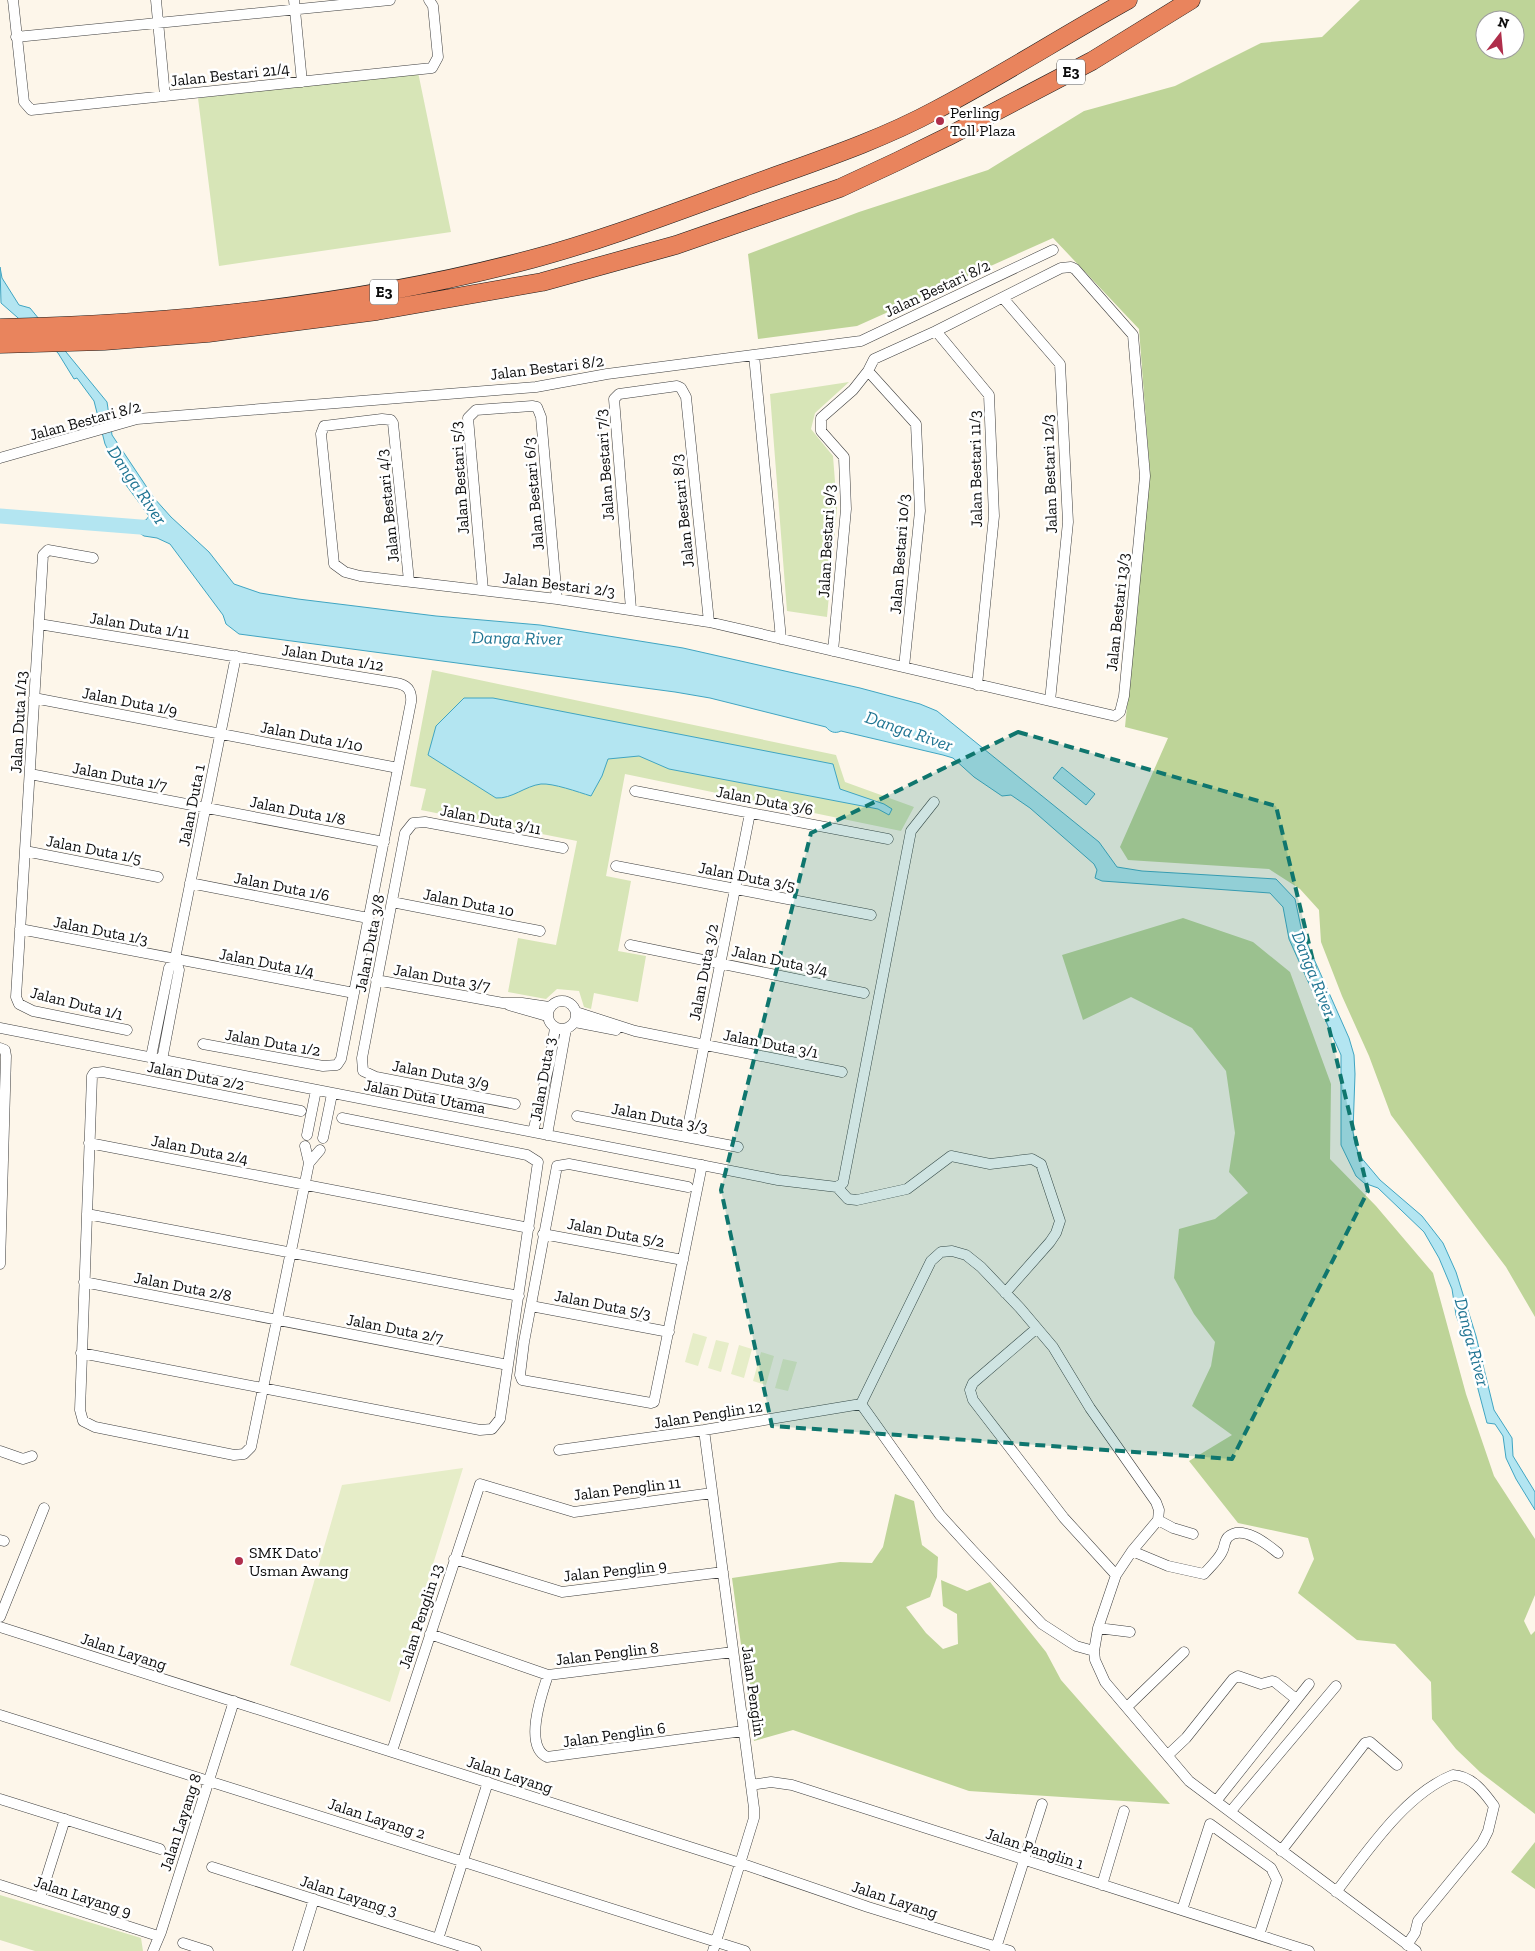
<svg xmlns="http://www.w3.org/2000/svg" width="1535" height="1951" font-family="'Zilla Slab',serif">
<rect width="100%" height="100%" fill="#fdf6ea"/>
<path fill="#d7e5b7" d="M418 72 451 232 219 266 198 98Z
M849 382 815 413 811 429 833 456 837 508 827 617 787 611 770 394Z
M432 670 836 755 845 782 914 807 901 831 625 774 606 876 631 881 618 951 646 956 638 1002 594 993 591 1009 584 1007 579 991 557 989 546 999 508 992 518 938 556 945 577 841 421 810 426 789 410 786Z
M0 1895 141 1938 143 1951H35L0 1940Z"/>
<path fill="#bed498" fill-rule="evenodd" d="M1360 0H1535V1317L1506 1267 1391 1115 1369 1056 1342 996 1321 942 1319 910 1300 889 1269 869 1128 860 1120 847 1168 738 1125 727 1150 474 1139 329 1053 238 857 326 758 339 748 254 859 212 988 170 1084 111 1175 86 1261 43 1322 37ZM1485 20H1515V50H1485Z
M1183 918 1253 942 1290 972 1331 1084 1330 1159 1376 1206 1433 1273 1466 1394 1494 1476 1535 1539V1595L1524 1621 1531 1635 1535 1631V1814L1480 1772 1456 1749 1432 1719 1431 1682 1395 1644 1357 1640 1298 1593 1314 1559 1308 1538 1238 1523 1189 1461 1232 1435 1192 1406 1211 1366 1215 1342 1194 1314 1174 1278 1179 1229 1215 1219 1248 1193 1229 1172 1235 1133 1226 1071 1192 1028 1131 997 1083 1020 1062 955Z
M895 1494 914 1501 922 1545 938 1557 937 1577 930 1597 906 1607 926 1633 943 1649 958 1644 957 1614 943 1606 941 1580 967 1591 990 1582 1046 1652 1061 1680 1170 1804 969 1791 793 1730 754 1741 732 1578 840 1562 872 1563 883 1547Z
M1535 1842V1889L1511 1872Z"/>
<path fill="#e6edc8" d="M693 1333 707 1337 698 1366 685 1362Z
M716 1340 729 1343 721 1372 708 1368Z
M739 1345 752 1349 744 1378 731 1374Z
M761 1352 774 1356 766 1385 753 1381Z
M783 1359 797 1362 788 1391 775 1388Z
M463 1468 390 1702 290 1665 342 1485Z"/>
<path fill="#b3e5f1" stroke="#40a5c2" d="M0 267 2 278 19 305 30 308 107 402 112 435 154 498 171 517 209 552 234 584 260 593 298 599 436 616 540 625 683 648 860 688 920 704 937 711 1099 842 1117 867 1142 871 1276 879 1295 899 1302 932 1349 1038 1354 1055 1355 1074 1353 1132 1355 1144 1359 1155 1380 1180 1422 1216 1443 1243 1456 1272 1476 1336 1494 1410 1512 1438 1513 1456 1535 1492V1510L1516 1479 1506 1458 1503 1436 1495 1424 1487 1423 1478 1389 1468 1333 1462 1331 1456 1315 1452 1289 1439 1258 1424 1232 1378 1188 1364 1183 1356 1176 1341 1145V1055L1289 939 1283 907 1270 893 1102 881 1095 878 1097 870 1094 864 1030 808 1011 795 1002 796 974 777 953 758 943 755 841 731C835 734 830 732 826 727L710 698 675 692 239 634 226 624 223 615 170 544 157 538 144 536 135 530V523L146 520 149 516 126 485 105 444 94 401 77 378 74 379 58 353 1 303Z
M464 698H493L833 764 840 789 884 804 892 809 889 815 878 809 669 769 639 756 608 759 602 776 591 796C578 792 553 783 541 784 525 786 512 799 496 798L428 755 436 726Z
M1062 767 1095 794 1086 805 1053 778Z"/>
<g fill="none" stroke-linecap="round" stroke-linejoin="round">
<path stroke="#b3e5f1" stroke-width="15" d="M0 516 153 528"/>
<g stroke="#3e3e3e" stroke-width="11">
<path id="minor" d="M13 0 24 102 31 110 432 68 438 57 433 6 429 0
M156 0 165 96
M294 0 302 82
M16 37 390 0
M1003 298 1060 364 1068 522 1050 701
M936 331 989 395 994 516 977 685
M754 355 781 639
M868 371 916 424 920 511 904 667
M0 458 137 419 536 387 607 374 861 341 1053 250
M93 558 48 550 43 555 16 997 19 1004 33 1011 127 1030
M409 581 393 423 391 420 382 419 324 426 321 434 334 564 345 572 360 576 557 599 709 622 1115 716 1120 712 1124 696 1145 476 1133 335 1075 269 1071 267 1061 268 936 331 874 359 868 371 853 390 821 418V431L844 457 846 509 833 651
M483 590 468 418 476 410 532 406 537 407 541 417 557 599
M631 609 614 399 619 394 677 386 681 388 686 397 709 622
M39 624 396 683C408 685 412 691 411 702L341 1059 337 1065 323 1066 203 1044
M34 698 398 768
M30 774 384 842
M635 791 888 839
M25 851 158 877
M616 866 871 915
M190 883 368 918
M392 902 540 931
M20 929 354 993
M630 945 864 993
M376 980 503 1003H522L549 1007
M548 1015a14 14 0 1 1 28 0a14 14 0 1 1-28 0Z
M509 1005 547 1016
M576 1012 635 1031 842 1072
M575 1022 616 1030
M0 1028 778 1180 837 1187 843 1183 911 831 934 802
M0 1048 5 1050 6 1056 0 1264
M151 1057 169 968 175 959 236 656
M162 1060 179 970 175 959
M515 1104 376 1077 363 1071 362 1058 405 833 413 823 425 822 563 848
M301 1111 103 1072 94 1073 92 1076 80 1410 83 1421 95 1427 234 1455 244 1454 251 1447 309 1163 305 1146
M577 1116 738 1147
M533 1132 550 1061 555 1028
M307 1135 316 1090
M547 1135 566 1029
M686 1137 750 813
M323 1138 332 1094
M89 1143 529 1228
M309 1163 320 1150
M688 1187 569 1164 557 1166 524 1342 520 1375 522 1380 651 1403 654 1402 702 1165
M837 1187 848 1199 857 1200 907 1189 951 1156 990 1164 1032 1159 1041 1164 1060 1221 1056 1233 1050 1242 1005 1293
M87 1214 519 1296
M543 1234 683 1260
M84 1282 508 1365
M531 1306 669 1332
M1037 1328 973 1383 970 1390 973 1400 1064 1518 1116 1575 1098 1628 1094 1651
M81 1353 480 1430 492 1429 500 1419 538 1162 527 1155 342 1118
M861 1404 940 1515 973 1551 1042 1624 1076 1646 1094 1651 1095 1660 1105 1682 1189 1781 1416 1951
M861 1404 931 1261 941 1252 952 1251 966 1255 981 1267 1020 1308 1053 1347 1090 1408 1156 1502 1159 1510 1158 1520 1132 1551 1116 1575
M704 1430 754 1808V1818L713 1951
M559 1450 704 1430 861 1404
M0 1451 23 1459 32 1456
M1158 1520 1173 1528 1193 1534
M0 1540 4 1541
M1132 1551 1168 1566 1204 1574C1210 1567 1218 1560 1222 1552 1225 1547 1224 1541 1228 1537 1242 1524 1267 1544 1278 1553
M454 1559 562 1592 723 1572
M0 1617 44 1508
M0 1627 740 1863 868 1907 1010 1951
M1098 1628 1130 1632
M430 1634 548 1675 733 1652
M548 1675C542 1693 523 1746 547 1757L743 1731
M1127 1707 1184 1652
M0 1715 745 1951
M392 1751 480 1484 574 1512 712 1493
M1169 1754 1186 1738 1233 1679 1238 1676 1261 1684 1272 1681 1275 1682 1296 1699
M751 1785 771 1782 792 1785 1309 1951
M0 1799 160 1849
M1217 1800 1309 1684
M1231 1811 1336 1686
M1281 1851 1365 1743 1370 1742 1397 1765
M212 1867 476 1951
M0 1885 158 1936
M1102 1885 1124 1811
M1336 1892C1367 1852 1405 1794 1453 1775 1472 1776 1484 1792 1494 1806L1488 1831 1482 1843 1418 1921 1415 1933 1407 1945
M40 1898 65 1819
M1182 1910 1210 1824 1271 1868 1277 1880 1259 1935
M438 1939 488 1782
M183 1943 208 1951
M153 1951 161 1932 234 1701
M298 1951 314 1899
M995 1951 1042 1804"/>
</g>
<g stroke="#1c1c1c" stroke-width="19">
<path id="motorway" d="M0 328C180 324 358 305 532 259 603 240 673 213 742 188 807 164 875 143 936 110 1001 76 1063 36 1128 0
M0 344 104 341 208 333 377 311 542 282 676 245 840 188 896 162 947 137 1092 61 1191 0"/>
</g>
<use href="#minor" stroke="#fff" stroke-width="10"/>
<use href="#motorway" stroke="#e9845d" stroke-width="18"/>
</g>
<path fill="#0f766e" fill-opacity="0.2" stroke="#0f766e" stroke-width="4" stroke-dasharray="10 6" stroke-linejoin="round" d="M1018 732 1276 806 1368 1191 1232 1459 772 1426 721 1190 811 833Z"/>
<g fill="#af2e4b" stroke="#fff" stroke-width="2">
<circle cx="940" cy="121" r="5"/>
<circle cx="239" cy="1561" r="5"/>
</g>
<g text-anchor="middle" stroke-width="5" stroke-linejoin="round" paint-order="stroke">
<g fill="#fff" stroke="#545454" stroke-width="1">
<rect x="1057" y="59.5" width="28" height="25" rx="4"/>
<rect x="370" y="279.5" width="28" height="25" rx="4"/>
</g>
<g font-size="15" font-weight="bold" fill="#0b0b0b">
<text x="1071" y="77">E3</text>
<text x="384" y="297">E3</text>
</g>
<g font-size="16" fill="#0b0b0b" stroke="#fff">
<text transform="translate(230 74) rotate(-6)" y="6">Jalan Bestari 21/4</text>
<text transform="translate(937 288) rotate(-25)" y="6">Jalan Bestari 8/2</text>
<text transform="translate(547 367) rotate(-7)" y="6">Jalan Bestari 8/2</text>
<text transform="translate(85 420) rotate(-15)" y="6">Jalan Bestari 8/2</text>
<text transform="translate(604 465) rotate(-94)" y="6">Jalan Bestari 7/3</text>
<text transform="translate(975 469) rotate(-91)" y="6">Jalan Bestari 11/3</text>
<text transform="translate(1049 474) rotate(-92)" y="6">Jalan Bestari 12/3</text>
<text transform="translate(459 478) rotate(-94)" y="6">Jalan Bestari 5/3</text>
<text transform="translate(533 494) rotate(-95)" y="6">Jalan Bestari 6/3</text>
<text transform="translate(387 506) rotate(-96)" y="6">Jalan Bestari 4/3</text>
<text transform="translate(682 511) rotate(-96)" y="6">Jalan Bestari 8/3</text>
<text transform="translate(826 541) rotate(-87)" y="6">Jalan Bestari 9/3</text>
<text transform="translate(899 554) rotate(-86)" y="6">Jalan Bestari 10/3</text>
<text transform="translate(559 584) rotate(7)" y="6">Jalan Bestari 2/3</text>
<text transform="translate(1117 612) rotate(-84)" y="6">Jalan Bestari 13/3</text>
<text transform="translate(140 625) rotate(9)" y="6">Jalan Duta 1/11</text>
<text transform="translate(333 657) rotate(9)" y="6">Jalan Duta 1/12</text>
<text transform="translate(130 701) rotate(11)" y="6">Jalan Duta 1/9</text>
<text transform="translate(18 722) rotate(-87)" y="6">Jalan Duta 1/13</text>
<text transform="translate(312 736) rotate(11)" y="6">Jalan Duta 1/10</text>
<text transform="translate(120 776) rotate(11)" y="6">Jalan Duta 1/7</text>
<text transform="translate(765 800) rotate(11)" y="6">Jalan Duta 3/6</text>
<text transform="translate(191 805) rotate(-79)" y="6">Jalan Duta 1</text>
<text transform="translate(298 810) rotate(11)" y="6">Jalan Duta 1/8</text>
<text transform="translate(491 819) rotate(11)" y="6">Jalan Duta 3/11</text>
<text transform="translate(94 849) rotate(11)" y="6">Jalan Duta 1/5</text>
<text transform="translate(747 876) rotate(11)" y="6">Jalan Duta 3/5</text>
<text transform="translate(282 886) rotate(11)" y="6">Jalan Duta 1/6</text>
<text transform="translate(469 902) rotate(11)" y="6">Jalan Duta 10</text>
<text transform="translate(101 930) rotate(11)" y="6">Jalan Duta 1/3</text>
<text transform="translate(369 943) rotate(-79)" y="6">Jalan Duta 3/8</text>
<text transform="translate(780 960) rotate(12)" y="6">Jalan Duta 3/4</text>
<text transform="translate(267 962) rotate(11)" y="6">Jalan Duta 1/4</text>
<text transform="translate(703 972) rotate(-79)" y="6">Jalan Duta 3/2</text>
<text transform="translate(442 977) rotate(10)" y="6">Jalan Duta 3/7</text>
<text transform="translate(77 1003) rotate(14)" y="6">Jalan Duta 1/1</text>
<text transform="translate(273 1042) rotate(10)" y="6">Jalan Duta 1/2</text>
<text transform="translate(771 1043) rotate(11)" y="6">Jalan Duta 3/1</text>
<text transform="translate(441 1074) rotate(11)" y="6">Jalan Duta 3/9</text>
<text transform="translate(196 1075) rotate(11)" y="6">Jalan Duta 2/2</text>
<text transform="translate(542 1079) rotate(-80)" y="6">Jalan Duta 3</text>
<text transform="translate(425 1096) rotate(11)" y="6">Jalan Duta Utama</text>
<text transform="translate(660 1117) rotate(11)" y="6">Jalan Duta 3/3</text>
<text transform="translate(200 1149) rotate(11)" y="6">Jalan Duta 2/4</text>
<text transform="translate(616 1232) rotate(11)" y="6">Jalan Duta 5/2</text>
<text transform="translate(183 1286) rotate(11)" y="6">Jalan Duta 2/8</text>
<text transform="translate(603 1304) rotate(11)" y="6">Jalan Duta 5/3</text>
<text transform="translate(395 1328) rotate(11)" y="6">Jalan Duta 2/7</text>
<text transform="translate(708 1414) rotate(-9)" y="6">Jalan Penglin 12</text>
<text transform="translate(627 1488) rotate(-7)" y="6">Jalan Penglin 11</text>
<text transform="translate(615 1570) rotate(-6)" y="6">Jalan Penglin 9</text>
<text transform="translate(420 1616) rotate(-72)" y="6">Jalan Penglin 13</text>
<text transform="translate(124 1651) rotate(18)" y="6">Jalan Layang</text>
<text transform="translate(607 1653) rotate(-7)" y="6">Jalan Penglin 8</text>
<text transform="translate(754 1691) rotate(82)" y="6">Jalan Penglin</text>
<text transform="translate(614 1734) rotate(-8)" y="6">Jalan Penglin 6</text>
<text transform="translate(510 1774) rotate(18)" y="6">Jalan Layang</text>
<text transform="translate(377 1818) rotate(18)" y="6">Jalan Layang 2</text>
<text transform="translate(180 1822) rotate(-72)" y="6">Jalan Layang 8</text>
<text transform="translate(1035 1848) rotate(18)" y="6">Jalan Panglin 1</text>
<text transform="translate(349 1895) rotate(18)" y="6">Jalan Layang 3</text>
<text transform="translate(83 1896) rotate(18)" y="6">Jalan Layang 9</text>
<text transform="translate(895 1899) rotate(18)" y="6">Jalan Layang</text>
</g>
<g font-size="16" fill="#0b0b0b" stroke="#fff" text-anchor="start">
<text x="950" y="118">Perling<tspan x="950" dy="18">Toll Plaza</tspan></text>
<text x="249" y="1558">SMK Dato'<tspan x="249" dy="18">Usman Awang</tspan></text>
</g>
<g font-size="18" font-style="italic" fill="#1f7492" stroke="#fff">
<text transform="translate(137 485) rotate(56)" y="6">Danga River</text>
<text transform="translate(517 638) rotate(1)" y="6">Danga River</text>
<text transform="translate(909 731) rotate(19)" y="6">Danga River</text>
<text transform="translate(1314 974) rotate(68)" y="6">Danga River</text>
<text transform="translate(1472 1342) rotate(75)" y="6">Danga River</text>
</g>
</g>
<g transform="translate(1500 35) rotate(16)"><circle r="24" fill="#ffffff" stroke="#9d9d9d"/>
<path d="M0-4L9 19L0 12L-9 19Z" fill="#af2e4b"/>
<text y="-8" font-size="14" font-weight="bold" text-anchor="middle" fill="#0b0b0b">N</text>
</g>
</svg>
